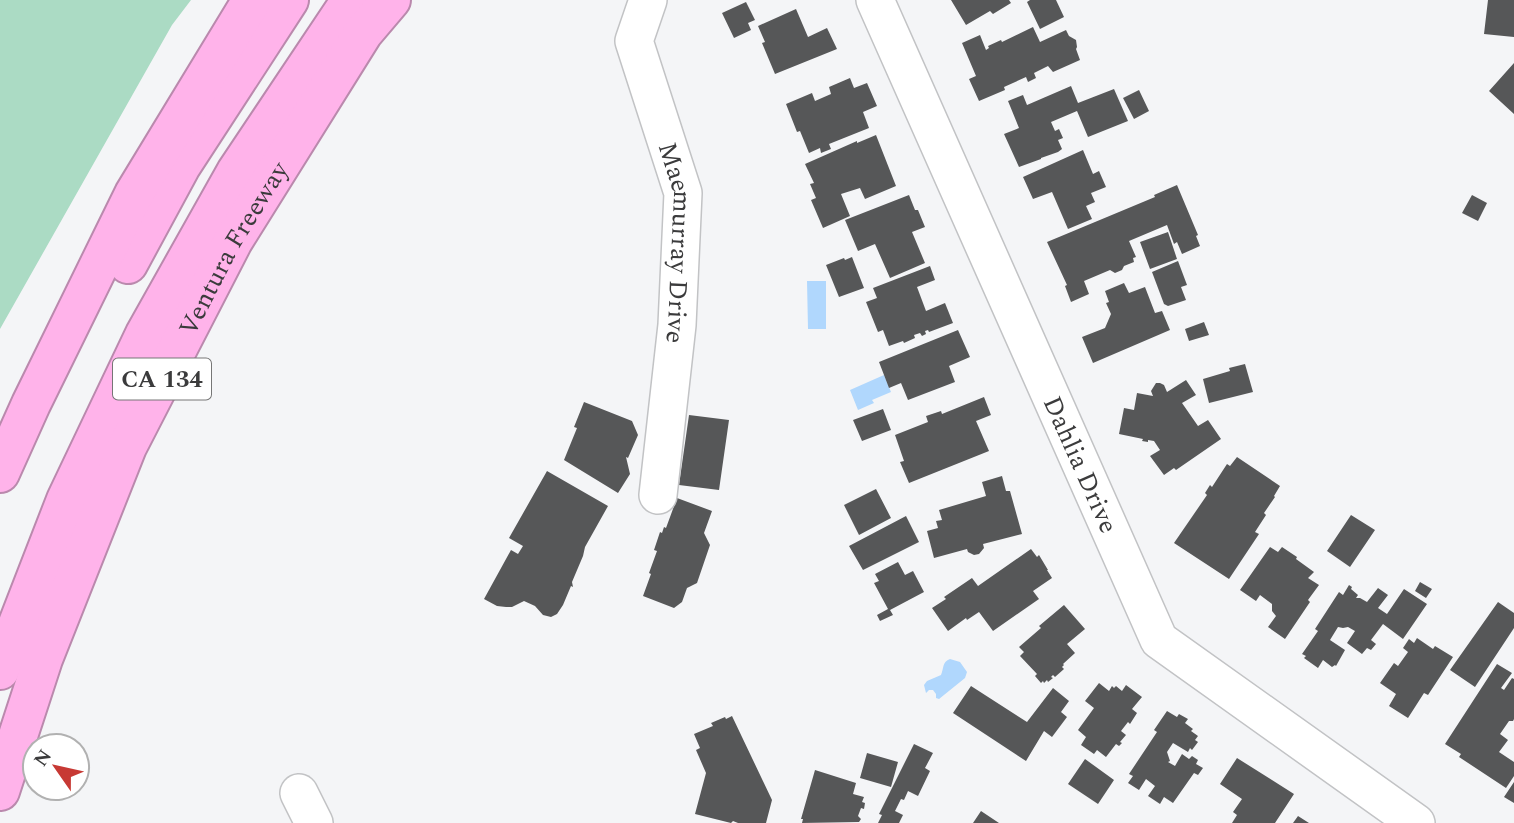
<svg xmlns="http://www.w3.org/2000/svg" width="1514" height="823" font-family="Spectral,serif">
<rect width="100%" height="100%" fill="#f4f5f7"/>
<path fill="#abdbc4" d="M0 0H191L172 25 0 329Z"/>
<path fill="#b0d7fd" d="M807 281H826V329H808Z
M884 375 891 392 872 400 874 403 858 410 850 390Z
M950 659 960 662 967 672 965 678 939 699 936 698V694L933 690H929L926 693 924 685 927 681 941 675C944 668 942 662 950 659Z"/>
<path fill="#565758" d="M951 0H1009L1011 3 993 14 990 11 966 25Z
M1030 0H1056L1064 17 1040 29 1027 2Z
M1488 0H1514V37L1484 34Z
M746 2 755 20 748 23 751 30 734 38 722 13Z
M796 9 808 37 827 28 837 49 775 74 762 43 765 42 758 26Z
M1033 27 1040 42 1066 30 1069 36 1076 40 1077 47 1076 49 1080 60 1053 72 1048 66 1034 73 1036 78 1028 82 1026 77 1004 87 1005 90 979 101 969 79 976 76 962 43 980 35 986 50 989 48 988 46 1001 40 1002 42Z
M1514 63V114L1489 91Z
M850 78 854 88 867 83 877 106 863 112 869 128 829 144 831 149 821 153 820 148 809 153 800 131 797 132 786 104 812 93 815 101 831 94 829 87Z
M1071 86 1078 103 1114 89 1128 121 1088 137 1077 111 1051 122 1055 131 1059 129 1063 138 1058 140 1062 149 1058 152 1041 158V159L1019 167 1004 134 1019 128 1008 101 1023 95 1027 105Z
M1139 90 1149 111 1134 119 1123 98Z
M876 135 896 186 865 199 860 188 841 194 850 216 823 228 811 200 816 198 810 184 814 183 805 164 857 141V143Z
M1083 150 1093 174 1099 171 1106 187 1091 193 1095 202 1086 206 1092 219 1068 229 1052 192 1033 199 1023 177Z
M1177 185 1198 235 1196 236 1200 246 1182 254 1177 242 1174 244 1167 225 1129 241 1136 257 1133 258 1134 262 1124 266 1122 270 1115 273 1110 270 1084 281 1089 294 1071 302 1065 286 1067 285 1047 242 1155 197 1154 195Z
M909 195 915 210H918L925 227 912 232 925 263 890 278 875 244 858 251 845 220Z
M1472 195 1487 203 1478 221 1462 213Z
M1168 232 1177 259 1150 269 1140 242Z
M852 257 864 288 839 297 826 265 844 258 845 260Z
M1178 261 1187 285 1181 287 1186 300 1168 306 1164 304 1152 272Z
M930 266 935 280 917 287 926 311 945 303 953 323 929 332 928 330 925 331 926 334 922 336 920 333 914 335 915 338 904 343 903 341 889 346 883 330 878 332 866 302 877 298 873 288Z
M1124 283 1129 293 1145 287 1155 313 1162 311 1170 330 1093 363 1082 337 1105 328 1111 314 1106 303 1109 302 1105 291Z
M1204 322 1209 335 1189 341 1185 329Z
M958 330 970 357 949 366 955 382 908 400 901 383 889 388 879 362Z
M1245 364 1253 392 1209 403 1203 379 1230 371 1229 368Z
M1186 380 1196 395 1182 403 1198 426 1208 420 1221 439 1176 470 1174 468 1164 475 1150 456 1160 450 1154 441 1148 440V442L1142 441 1143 439 1119 434 1124 408 1134 410 1137 393 1153 396 1151 391 1156 383H1160L1164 385 1167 392Z
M984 397 991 415 976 421 989 451 909 483 900 462 904 461 895 435 928 422 926 416 941 411 942 414Z
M584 402 632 421 638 435 628 458 626 457 630 474 618 493 564 460 577 428 574 427Z
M883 409 891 430 862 441 853 420Z
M689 415 729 420 719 490 679 485Z
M1237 457 1280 486 1274 496 1275 497 1264 513 1266 515 1255 532 1259 534 1229 579 1174 543 1207 495 1205 493 1210 485 1212 487 1227 464 1230 466Z
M547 471 608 506 585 547 583 556 572 582 573 587 571 586 563 605 557 614 551 617 543 615 535 606 524 601 512 607H506L497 606 484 599 511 550 518 554 523 546 509 538Z
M1002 476 1006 491H1010L1022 534 983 544 984 548 979 554 974 555 968 552 967 549 934 558 927 531 938 528 936 521 942 520 939 510 986 496 982 482Z
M876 489 891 518 859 535 844 505Z
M677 498 712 511 704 533 710 545 697 583 687 588 682 602 674 608 643 596 651 574 649 573 657 551 654 550 660 532 662 533 664 527 666 528Z
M1351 515 1375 530 1350 567 1327 551Z
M906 516 919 542 863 570 849 546Z
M1270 547 1278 552 1282 547 1297 557 1296 559 1314 572 1308 578 1319 585 1308 600 1310 602 1285 639 1268 627 1276 616 1272 611V604L1260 595 1256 601 1240 590Z
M1031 549 1037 557 1039 555 1048 570H1047L1052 578 1033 591 1039 599 993 631 979 612 967 620 966 618 948 631 932 608 946 599 944 597 972 578 978 586Z
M898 562 905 575 913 571 924 592 890 610 893 615 880 621 877 615 888 609 874 583 879 581 875 574Z
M1420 582 1432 589 1426 598 1415 591Z
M1349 585 1352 587 1351 589 1358 595 1356 598H1360L1367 602 1378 588 1388 595 1378 608 1387 614 1404 589 1427 604 1403 639 1383 624 1371 640 1376 644 1371 650 1367 648 1362 654 1347 643 1355 631 1348 627 1343 628 1338 627 1330 640 1345 650 1336 666 1335 665 1332 667 1323 660 1318 668 1304 658 1306 656 1302 654 1318 631 1315 629 1339 592 1343 595Z
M1498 602 1514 613V628L1475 687 1450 670Z
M1064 605 1085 629 1067 644 1075 653 1063 664 1064 665 1062 667 1064 669 1055 677 1053 675 1051 677 1053 678 1048 682 1047 680 1044 683 1043 681 1041 683 1035 676 1037 674 1020 656 1024 652 1019 647 1041 628 1039 626Z
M1417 638 1433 649 1435 646 1453 657 1428 695 1424 693 1408 718 1389 706 1396 694 1380 683 1394 663 1398 666 1408 652 1403 648 1409 639 1414 643Z
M1497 664 1512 673 1501 688 1504 690 1512 678 1514 679V719L1513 721H1509L1500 734 1508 740 1499 752 1514 762V776L1506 788 1459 757 1461 754 1445 744Z
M1099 683 1109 691 1112 686 1114 688 1116 686 1122 691 1126 685 1142 697 1132 709 1137 713 1130 724 1128 722 1121 731 1126 735 1120 742 1122 743 1119 746 1116 744 1106 757 1097 750 1094 754 1081 745 1086 737 1078 730 1094 708 1085 701Z
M971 686 1027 722 1053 688 1069 701 1061 712 1067 717 1052 737 1044 731 1026 761 953 713Z
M1167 711 1177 717 1179 714 1188 719 1185 723 1193 729 1191 731 1198 736 1195 740 1198 742 1192 750 1190 748 1188 752 1173 743 1167 752 1170 761 1168 762 1175 766 1182 754 1189 759 1192 756 1198 760 1196 764 1203 768 1198 775 1194 773 1173 803 1164 797 1160 804 1148 796 1155 786 1146 779 1139 790 1128 783 1133 776 1129 774 1157 732 1154 730Z
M732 716 772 800 766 823H738L733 821 731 823 695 814 706 773 696 750 700 748 694 734 713 726 711 723 725 717 726 719Z
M914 744 933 753 925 768 930 771 918 796 908 791 904 800 901 799 895 811 903 815 899 823H878L882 815 879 814Z
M867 753 898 762 891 787 860 778Z
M1237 758 1294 794 1275 823H1232L1237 815 1233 812 1242 799 1220 784Z
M1085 759 1114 780 1098 804 1068 784Z
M815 770 856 783 853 794 864 797 862 802 865 803 864 809 861 808 858 816 861 819 859 822 802 823 803 819H801Z
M1514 782V803L1504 797Z
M981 811 999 823H973Z
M1298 816 1309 823H1293Z"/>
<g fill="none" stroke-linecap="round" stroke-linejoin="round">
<g stroke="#c2c3c5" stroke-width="40">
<g id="street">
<path id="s1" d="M648 0 634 41 683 193 677 325 658 495"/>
<path id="s2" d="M875 0 1159 640 1416 823"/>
<path d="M299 793 314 823"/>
</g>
</g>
<g stroke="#ba89ad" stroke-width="42">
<g id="highway">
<path d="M128 264 181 166 289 0"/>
<path d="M0 473 31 404 134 194 252 0"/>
<path d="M0 670 66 500 145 334 236 172 351 0"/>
<path id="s3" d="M0 791 43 659 127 447 233 241 363 33 391 0"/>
</g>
</g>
<use href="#street" stroke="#fff" stroke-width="37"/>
<use href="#highway" stroke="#ffb3ea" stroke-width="38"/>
</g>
<g text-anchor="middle" stroke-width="7" stroke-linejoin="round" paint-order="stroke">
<rect fill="#fff" stroke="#767676" stroke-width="2" x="113" y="358.5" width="98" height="41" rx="5"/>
<g font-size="24" font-weight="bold" fill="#3b3b3c">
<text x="162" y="387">CA 134</text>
</g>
<g font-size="26" fill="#3b3b3c" stroke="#fff">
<text dy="9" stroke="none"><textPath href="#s1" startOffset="252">Maemurray Drive</textPath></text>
<text dy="9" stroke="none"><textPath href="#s3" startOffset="592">Ventura Freeway</textPath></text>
<text dy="9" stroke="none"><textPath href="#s2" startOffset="508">Dahlia Drive</textPath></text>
</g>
</g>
<g transform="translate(56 767) rotate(304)"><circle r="33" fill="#ffffff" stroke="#b1b1b1" stroke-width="2"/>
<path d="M0-5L12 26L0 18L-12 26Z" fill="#c73934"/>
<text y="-10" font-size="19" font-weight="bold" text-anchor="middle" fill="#3b3b3c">N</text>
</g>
</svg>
